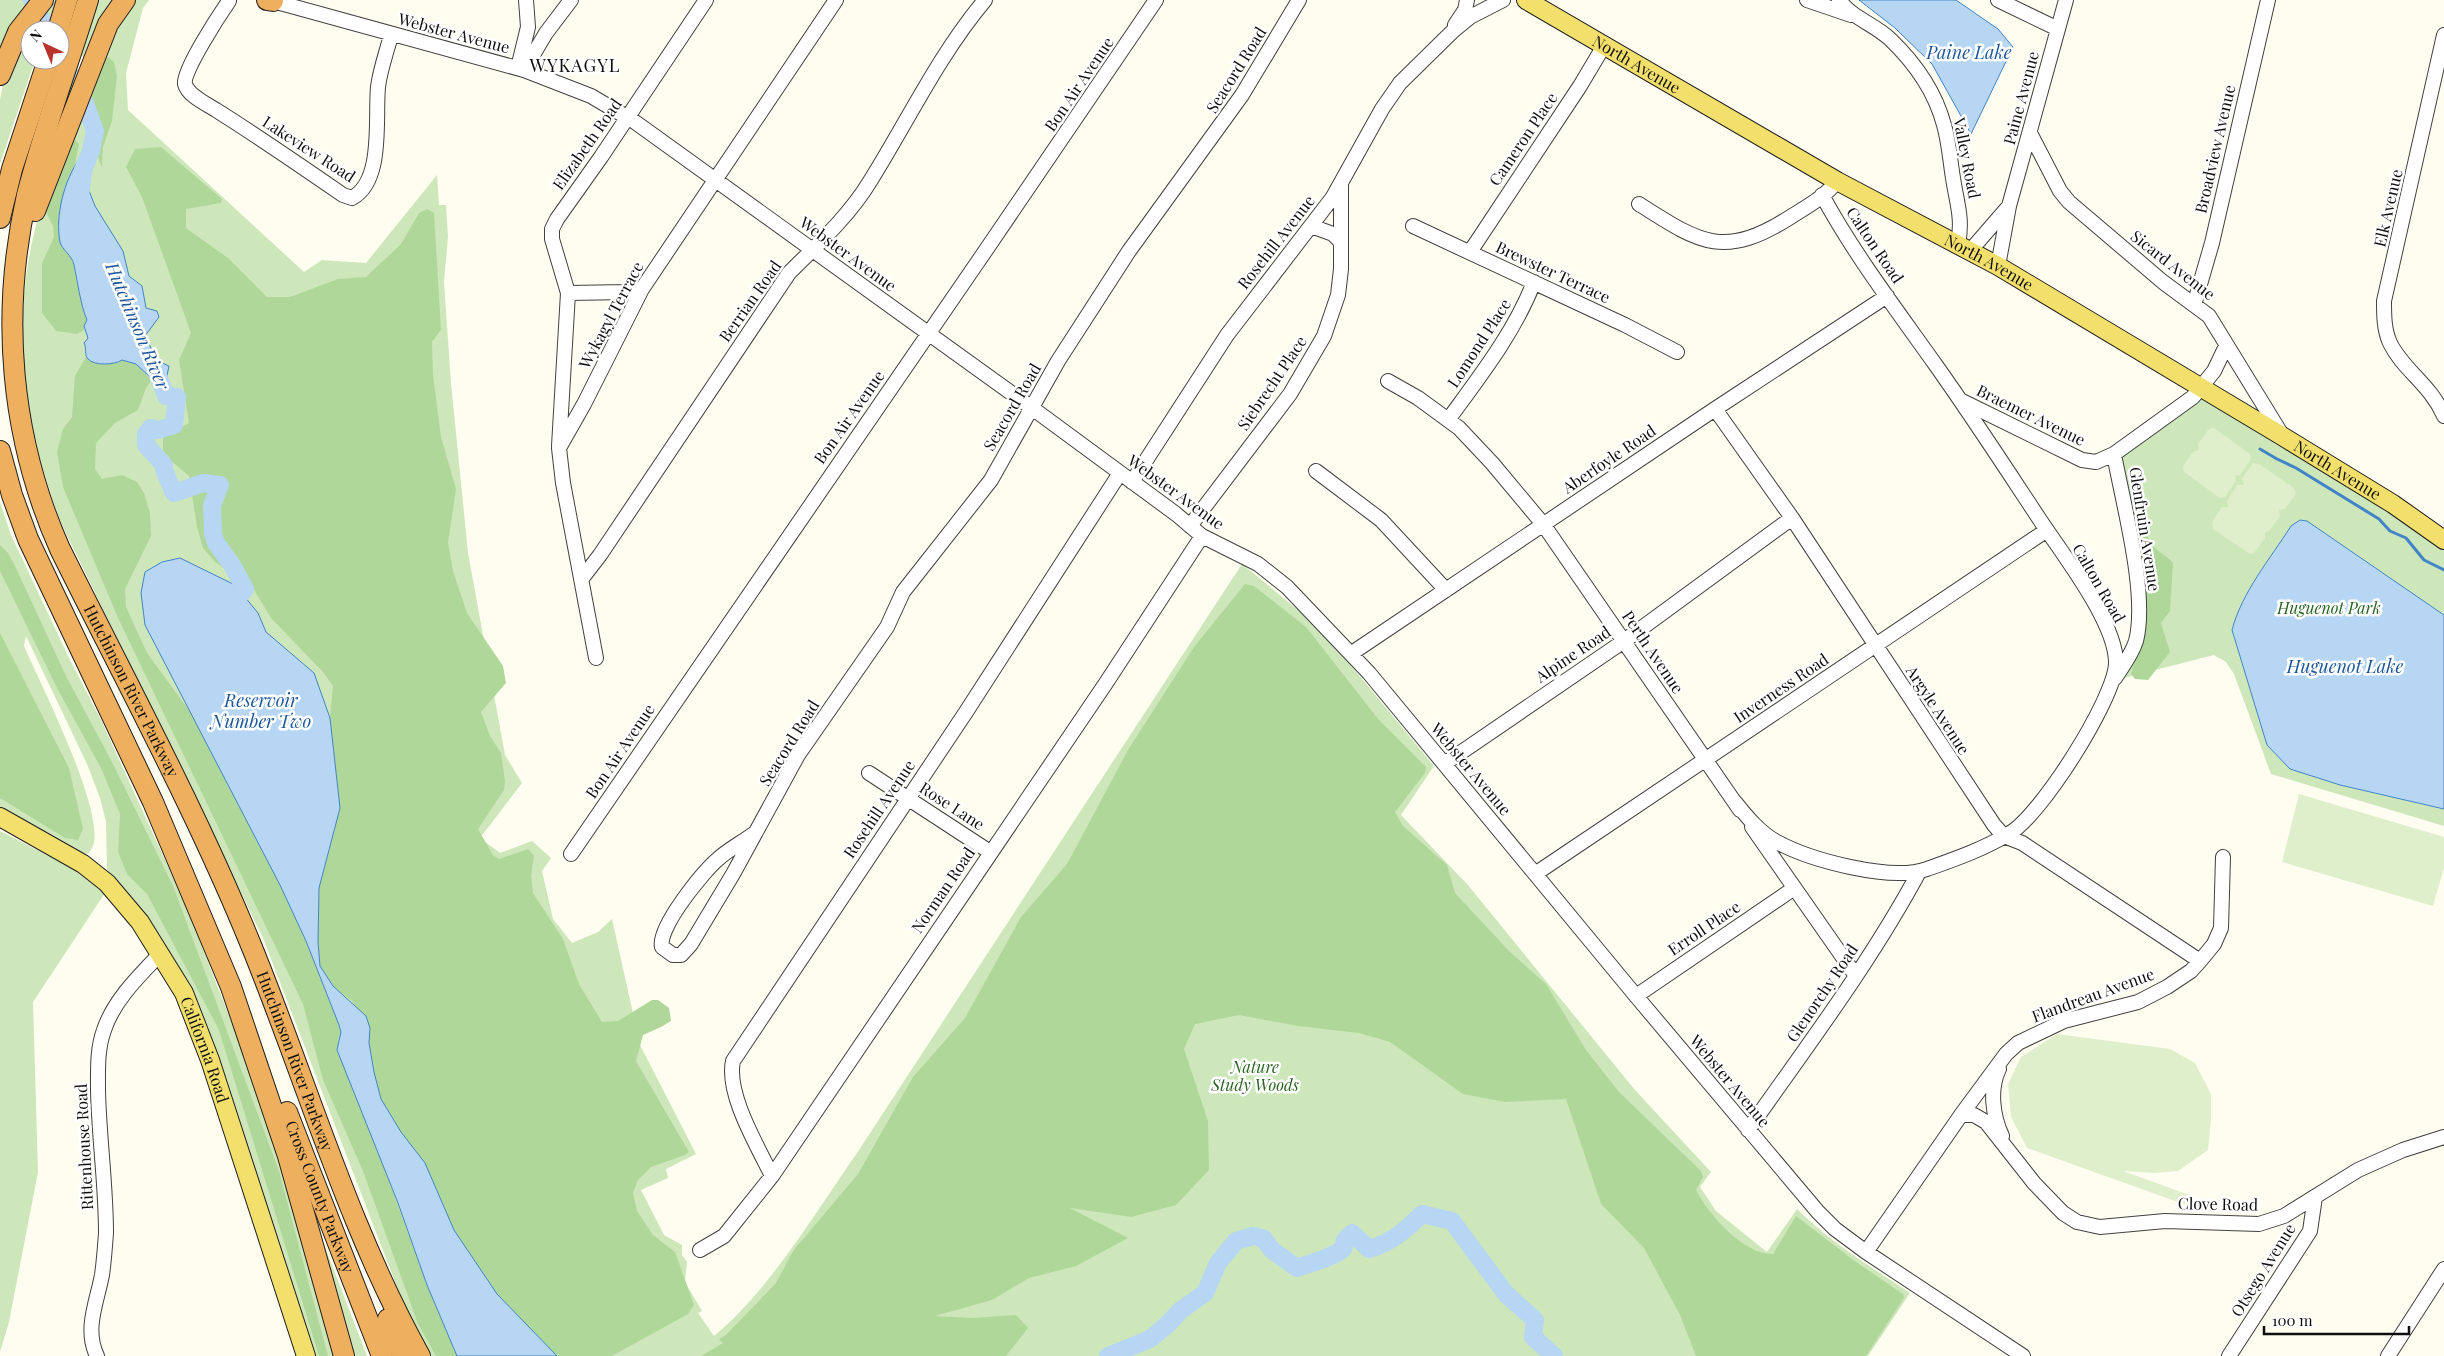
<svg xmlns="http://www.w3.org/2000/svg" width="2444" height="1356" font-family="'Playfair Display',serif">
<rect width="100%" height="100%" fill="#fefdf0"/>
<path fill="#cde7bb" d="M0 0H36L0 55Z
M48 0H56L46 30H30V60H35L0 164V100L6 68Z
M99 0H115L86 58 81 56 83 48Z
M132 0H149L143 8 126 73 128 110 304 272 322 260 366 263 437 175 439 205H446L448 237 444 282 451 383 468 553 505 755 522 783 480 838 500 853 532 841 551 858 542 871 553 919 572 943 598 932 612 919 640 1045 696 1154 666 1169 668 1178 641 1190 664 1235 682 1245V1255L687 1262 685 1282 702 1311 698 1313 714 1336C770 1290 817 1210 859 1150L1242 564 1320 628 1434 766 1401 815 1467 884 1635 1090 1711 1172 1700 1187 1716 1211 1767 1252 1797 1209C1830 1242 1871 1267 1910 1293L1868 1356H431L404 1305 263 938 62 525C23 424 9 323 38 218 45 194 57 171 67 148 86 101 105 55 124 8Z
M2204 394 2444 542V826L2271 774 2234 674 2226 662 2214 655 2124 678 2136 651 2143 598 2118 456Z
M0 502 11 535 68 656 101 720 187 908 249 1067 274 1141 335 1356H311L202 1022 109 877 107 868 106 822 100 798 87 764 26 636 24 646C42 687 101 803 94 843 93 846 91 850 89 853L79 855 0 811Z
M0 831 72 868 105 893 33 1002 38 1172 9 1322 0 1352Z
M325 1247 367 1356H352L322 1249Z"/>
<path fill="#b0d79a" d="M108 57 114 62 117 76 112 121 103 147 102 167C94 151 100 152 99 138 98 129 94 123 92 115 87 98 99 75 105 59Z
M74 139 79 144 75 165 65 190 61 245C63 248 67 250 69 253 74 260 85 310 86 319 87 323 83 325 84 330L77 334 56 331 42 313V263L54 237 53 226 46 212Z
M161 147 222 199 221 203 186 209V228L228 258 267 297H290L338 279 366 277 401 244 419 213 427 209 434 213 441 330 432 342 433 375 441 437 456 489 448 543 453 571 467 613 503 666 506 683 481 712 490 736 501 753 505 781 504 790 478 829 493 855 499 859 528 849 534 856 531 876 533 893 563 939 579 984 602 1022 618 1021 652 1000H658L669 1008 671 1021 661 1027 643 1035 636 1061 689 1152 685 1155 651 1167 638 1180 633 1193 637 1211 653 1235 675 1252 694 1305 688 1314 612 1356H557L497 1294 454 1230 425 1163 401 1132 381 1099 374 1072 369 1043V1028L352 1001 333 986 320 966 318 942 319 888 340 808 330 718 333 686 323 672 271 618 253 588 215 562 203 548 197 527 189 476 163 454V438L189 423 179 360 191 333 142 197 126 167 135 149Z
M86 357 90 361 118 363 122 360 136 364 152 380 146 388 138 410 115 423 96 443 95 469 102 479 122 475 137 482 144 493 150 513 151 536 125 589 126 607 147 653 191 713 280 885 306 941 339 1025 341 1032 338 1041 427 1285 457 1356H436L418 1324 363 1171 323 1080 303 1004 118 618 63 487 57 452 63 429 72 417 75 376Z
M2136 501C2148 511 2143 524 2148 538 2152 550 2166 554 2173 563L2170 611 2161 623 2170 652 2148 680 2135 679 2131 674 2145 626 2147 582 2131 504Z
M0 545 8 553 15 566 66 676 112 762 173 886 279 1171 328 1356H319L219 1030 147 894 127 874 118 852 120 814 101 768 57 688 0 571Z
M1245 584 1254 586 1306 627 1379 720 1426 767 1425 773 1395 812 1403 826 1447 865 1455 893 1510 952 1546 984 1586 1050 1619 1092 1701 1171 1703 1177 1696 1190C1708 1214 1744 1255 1773 1254L1796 1216 1856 1262 1903 1294 1904 1298 1866 1356H1696L1680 1315 1644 1248 1601 1204 1566 1099 1505 1102 1463 1094 1390 1042 1359 1033 1298 1026 1239 1015 1195 1024 1184 1049 1208 1121 1209 1170 1176 1205 1131 1217 1070 1208 1128 1238 1076 1266 1029 1278 992 1300 935 1316 972 1318 1016 1315 1028 1328 1006 1356H701L723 1343 719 1339 726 1335 776 1283 793 1251 858 1174 913 1077 965 1018 1021 917 1067 864 1128 750 1194 647Z
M0 633 69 768 83 829 78 840 65 838 0 798Z"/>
<path fill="#dfefcc" d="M2214 428 2250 454 2251 459 2240 475 2235 476 2236 481 2225 497 2220 498 2184 472 2183 466 2194 451 2199 450 2198 444 2209 429Z
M2253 463 2259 464 2294 488 2296 494 2285 509 2279 510 2280 516 2269 531 2265 532V538L2254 553 2250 554 2213 529 2212 522 2222 507H2228L2227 501 2237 485H2244L2242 479Z
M2299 794 2444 837V868L2433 906 2282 862Z
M2057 1034 2170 1049 2195 1063 2211 1094V1120L2208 1150 2178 1171 2154 1173 2123 1171 2192 1196 2189 1206 2027 1148 2011 1117 2008 1084 2021 1057Z"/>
<path fill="#b7d6f3" stroke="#4184c7" d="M1859 0H1956L1998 29 2013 47 1971 134 1932 64 1895 28Z
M80 158 88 188 95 206 123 251 129 276 142 286 146 308 157 311 159 317 145 336 152 350 151 358 169 366 164 390 136 364 122 360C115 365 94 366 88 359 84 355 87 348 84 343L88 338 84 326 87 320C80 303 78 283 74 265 72 255 62 250 60 242 55 216 64 180 80 158Z
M2300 520 2307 521 2444 615V809L2340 785 2290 769 2267 745 2232 630C2242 592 2270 559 2291 526Z
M180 558 235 585 258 613 266 632 314 673 330 718 340 808 319 888 318 942 320 966 333 986 366 1016 370 1028 369 1043 374 1072 381 1099 401 1132 425 1163 454 1230 497 1294 557 1356H457L427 1285 398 1203 337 1050 341 1032 339 1025 306 941 280 885 145 625 141 593 145 572 162 562Z"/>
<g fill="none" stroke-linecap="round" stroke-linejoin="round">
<path stroke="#4184c7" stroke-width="3" d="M2260 449 2277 459 2296 468 2379 519 2390 531 2406 538 2424 560 2444 570"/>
<path stroke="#b7d6f3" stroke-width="18" d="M32 0 47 30
M61 58 85 103 95 131 91 151 83 170 81 190
M155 368 166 396 177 397 174 425 158 430 151 428 146 434V445L164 465V470L174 493 203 483 220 485 212 505 213 534 216 543 232 565 245 589 241 594
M1108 1356 1150 1339 1167 1325 1181 1310 1205 1293 1218 1263 1236 1241 1253 1236 1263 1238 1272 1250 1297 1268C1313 1262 1330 1259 1343 1249L1345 1240 1352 1233 1369 1249C1391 1243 1406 1230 1422 1214L1452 1221 1506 1294 1535 1320 1533 1337 1554 1356"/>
<g stroke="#414141" stroke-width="16">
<path id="minor" d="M1807 0 1851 15
M1839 0C1852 18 1874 24 1890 39 1915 63 1935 91 1944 125 1949 142 1950 160 1953 178 1957 205 1963 217 1958 245
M1998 0 2058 29
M229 1C220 14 182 72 185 84 188 96 207 104 216 110 259 137 301 166 343 195L352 198C384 181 375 118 378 87 380 70 387 51 391 35
M273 1 524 70 591 96 635 122 1032 408 1176 514 1202 536 1258 564 1287 587 1369 673 1636 996 1818 1212 1835 1229 1866 1252 2023 1356
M1455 25 1465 10 1467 0
M2444 35 2384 301C2384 315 2384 330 2390 343 2403 370 2431 385 2444 416
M518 68 528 27 526 0
M524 70 546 33 571 0
M2030 133 2060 191 2069 202 2163 282 2209 316 2282 435
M1639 204C1700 243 1724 260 1792 216 1808 206 1826 196 1837 181
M1311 226 1333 234 1341 242
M1413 226 1625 325 1677 352
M1970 251 2009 206
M1470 252 1580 86 1605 44
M1998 266 2009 206 2066 0
M568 293 628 292 642 289
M2194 305 2212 243 2268 0
M1388 381 1418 398 1459 428 1492 463 1543 524 1740 810
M1962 401 2082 460 2096 462 2114 454 2193 397 2214 371 2226 346
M1715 409 1792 518 1994 825 2004 836 2022 843 2200 961
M1448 420C1480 376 1514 333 1534 282
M559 446 568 293 552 239V229L557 219 601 157 706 0
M2114 454C2123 504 2148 594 2136 641 2132 654 2123 666 2115 678
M1316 471 1381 520 1446 590
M1132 482 1227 335 1333 197 1382 109 1400 83 1454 30 1470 17 1503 0
M1190 526 1290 394 1324 336 1338 295 1341 269V183
M583 577 600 555 789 273C817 245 848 217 869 183 908 121 938 56 985 0
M1352 653 1715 409 1887 296
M596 658 563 483 559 448 584 404 642 289 836 0
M1444 764 1624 641 1792 518
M869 773 990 852
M1735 802C1747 817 1760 833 1777 842 1810 860 1891 882 1927 869 1955 859 1984 849 2010 833 2041 815 2114 700 2116 664 2117 624 2064 556 2042 523 2007 470 1972 416 1935 364 1896 309 1854 254 1822 195
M1752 827 1856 976
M756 832C743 842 729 849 718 859 703 872 657 928 662 947L673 955H681L691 944 733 874 798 755 887 627 903 592 991 480 1058 361 1129 251 1242 95 1299 0
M571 854C766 569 963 286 1156 0
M1535 874 2047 530
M1636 996 1793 889
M1999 1069C1989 1089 1993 1117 2002 1136
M1961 1115H1974L1986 1122 2034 1183 2063 1213 2077 1222 2100 1227 2165 1221 2259 1224 2284 1216 2358 1170 2403 1150 2444 1137
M1748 1130C1807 1046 1870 963 1919 872
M772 1176C757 1145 726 1094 733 1061L966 712 1120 473
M700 1250 724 1236 772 1176 1106 683 1202 536
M1866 1252 1961 1115 2006 1054 2018 1043 2064 1021 2138 1002 2167 987 2191 971 2200 961 2214 944 2221 928 2223 857
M97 1356C84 1329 97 1302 102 1275 104 1261 105 1247 106 1233 106 1185 99 1138 98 1090 98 1070 97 1049 104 1030 114 1000 139 976 160 954
M2229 1356 2310 1231 2315 1197
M2388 1356 2444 1269"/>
</g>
<g stroke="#1f1f1f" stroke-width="20">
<g id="major">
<path id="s1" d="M1526 0 1837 181 1998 266 2282 436 2393 504 2444 540"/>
<path id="s2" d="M0 817 83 864 107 883 140 922 184 993 210 1060 306 1356"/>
</g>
</g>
<g stroke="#1f1f1f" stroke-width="22">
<g id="highway">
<path id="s3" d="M88 0C68 65 44 129 27 195 0 314 10 437 60 549 125 680 196 810 251 945 307 1082 348 1227 420 1356"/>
<path d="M267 0 273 1"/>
<path d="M58 30 67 0"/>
<path d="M0 75 18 32 43 0"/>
<path d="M35 211 108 24 125 0"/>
<path d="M0 218 12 169 48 60"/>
<path d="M0 451 12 495 28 539 153 802 231 987 288 1156 344 1356"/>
<path id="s4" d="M287 1112 382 1356"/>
<path d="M388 1319 403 1356"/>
</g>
</g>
<use href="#minor" stroke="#fff" stroke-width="14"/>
<use href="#major" stroke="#f2df6c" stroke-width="18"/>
<use href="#highway" stroke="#eeaf5e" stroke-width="20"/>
</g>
<g text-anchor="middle" stroke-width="5" stroke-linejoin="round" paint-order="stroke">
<g font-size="16" fill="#0e0e0e" stroke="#fff">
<text transform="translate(454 33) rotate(15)" y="6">Webster Avenue</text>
<text dy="6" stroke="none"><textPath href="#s1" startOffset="128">North Avenue</textPath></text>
<text transform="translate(1236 70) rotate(-58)" y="6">Seacord Road</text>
<text transform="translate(1079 84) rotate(-56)" y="6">Bon Air Avenue</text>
<text transform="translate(2021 98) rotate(-75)" y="6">Paine Avenue</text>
<text transform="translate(1523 139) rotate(-56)" y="6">Cameron Place</text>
<text transform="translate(587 144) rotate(-55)" y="6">Elizabeth Road</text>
<text transform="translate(309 149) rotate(33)" y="6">Lakeview Road</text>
<text transform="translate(2215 149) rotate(-77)" y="6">Broadview Avenue</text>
<text transform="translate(1967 158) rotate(79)" y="6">Valley Road</text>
<text transform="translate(2388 208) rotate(-77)" y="6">Elk Avenue</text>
<text transform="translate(1276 242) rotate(-52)" y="6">Rosehill Avenue</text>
<text transform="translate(1875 245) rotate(56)" y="6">Calton Road</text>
<text transform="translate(848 254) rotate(36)" y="6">Webster Avenue</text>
<text dy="6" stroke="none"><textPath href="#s1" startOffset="532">North Avenue</textPath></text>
<text transform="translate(2173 265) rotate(38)" y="6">Sicard Avenue</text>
<text transform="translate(1553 272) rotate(25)" y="6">Brewster Terrace</text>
<text transform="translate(750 301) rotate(-55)" y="6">Berrian Road</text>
<text transform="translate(611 315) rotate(-62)" y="6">Wykagyl Terrace</text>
<text transform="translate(1479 343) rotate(-57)" y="6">Lomond Place</text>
<text transform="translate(1272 383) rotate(-56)" y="6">Siebrecht Place</text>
<text transform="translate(1012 407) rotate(-60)" y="6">Seacord Road</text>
<text transform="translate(2031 415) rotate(26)" y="6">Braemer Avenue</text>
<text transform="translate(849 417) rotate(-55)" y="6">Bon Air Avenue</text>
<text transform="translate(1609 459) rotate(-34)" y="6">Aberfoyle Road</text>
<text dy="6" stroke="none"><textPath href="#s1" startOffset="938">North Avenue</textPath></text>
<text transform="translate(1176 492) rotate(36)" y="6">Webster Avenue</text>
<text transform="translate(2145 529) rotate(81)" y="6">Glenfruin Avenue</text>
<text transform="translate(2099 583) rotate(60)" y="6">Calton Road</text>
<text transform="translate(1653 652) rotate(56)" y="6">Perth Avenue</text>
<text transform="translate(1573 654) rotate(-34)" y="6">Alpine Road</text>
<text transform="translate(1781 688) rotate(-34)" y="6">Inverness Road</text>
<text dy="6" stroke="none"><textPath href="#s3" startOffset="725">Hutchinson River Parkway</textPath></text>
<text transform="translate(1938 710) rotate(57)" y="6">Argyle Avenue</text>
<text transform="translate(789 743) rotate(-58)" y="6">Seacord Road</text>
<text transform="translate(620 751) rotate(-56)" y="6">Bon Air Avenue</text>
<text transform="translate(1471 769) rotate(50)" y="6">Webster Avenue</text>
<text transform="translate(952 806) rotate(33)" y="6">Rose Lane</text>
<text transform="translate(879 809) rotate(-56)" y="6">Rosehill Avenue</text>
<text transform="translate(943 890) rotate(-56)" y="6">Norman Road</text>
<text transform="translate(1704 928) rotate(-34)" y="6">Erroll Place</text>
<text transform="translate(1822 993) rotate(-56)" y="6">Glenorchy Road</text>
<text transform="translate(2093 995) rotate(-20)" y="6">Flandreau Avenue</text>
<text dy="6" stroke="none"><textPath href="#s2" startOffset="321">California Road</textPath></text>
<text dy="6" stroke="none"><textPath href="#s3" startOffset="1130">Hutchinson River Parkway</textPath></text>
<text transform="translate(1730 1081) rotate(50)" y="6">Webster Avenue</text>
<text transform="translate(84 1147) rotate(-93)" y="6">Rittenhouse Road</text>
<text dy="6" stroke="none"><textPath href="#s4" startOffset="91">Cross County Parkway</textPath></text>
<text transform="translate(2218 1204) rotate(1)" y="6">Clove Road</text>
<text transform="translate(2263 1270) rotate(-58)" y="6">Otsego Avenue</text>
</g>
<g font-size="16" font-style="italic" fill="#286321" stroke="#fff">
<text x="2329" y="614">Huguenot Park</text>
<text x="1255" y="1073">Nature<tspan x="1255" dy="18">Study Woods</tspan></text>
</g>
<g font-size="18" font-style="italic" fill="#1c569b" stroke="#fff">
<text x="1969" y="59">Paine Lake</text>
<text transform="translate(137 326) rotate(67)" y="6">Hutchinson River</text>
<text x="2345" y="673">Huguenot Lake</text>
<text x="261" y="707">Reservoir<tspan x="261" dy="21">Number Two</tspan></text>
</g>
<g font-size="18" letter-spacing="1" fill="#0e0e0e" stroke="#fff">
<text x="575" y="72">WYKAGYL</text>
</g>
</g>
<g transform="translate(45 45) rotate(316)"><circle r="24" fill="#ffffff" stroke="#9f9f9f"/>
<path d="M0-4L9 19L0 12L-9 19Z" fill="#b8342c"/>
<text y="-8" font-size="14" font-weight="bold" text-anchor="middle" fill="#0e0e0e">N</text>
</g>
<path d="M2264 1326v8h145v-8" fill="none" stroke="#0e0e0e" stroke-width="2.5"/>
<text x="2272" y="1326" font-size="15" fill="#0e0e0e" stroke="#ffffff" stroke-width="4" paint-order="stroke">100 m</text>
</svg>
